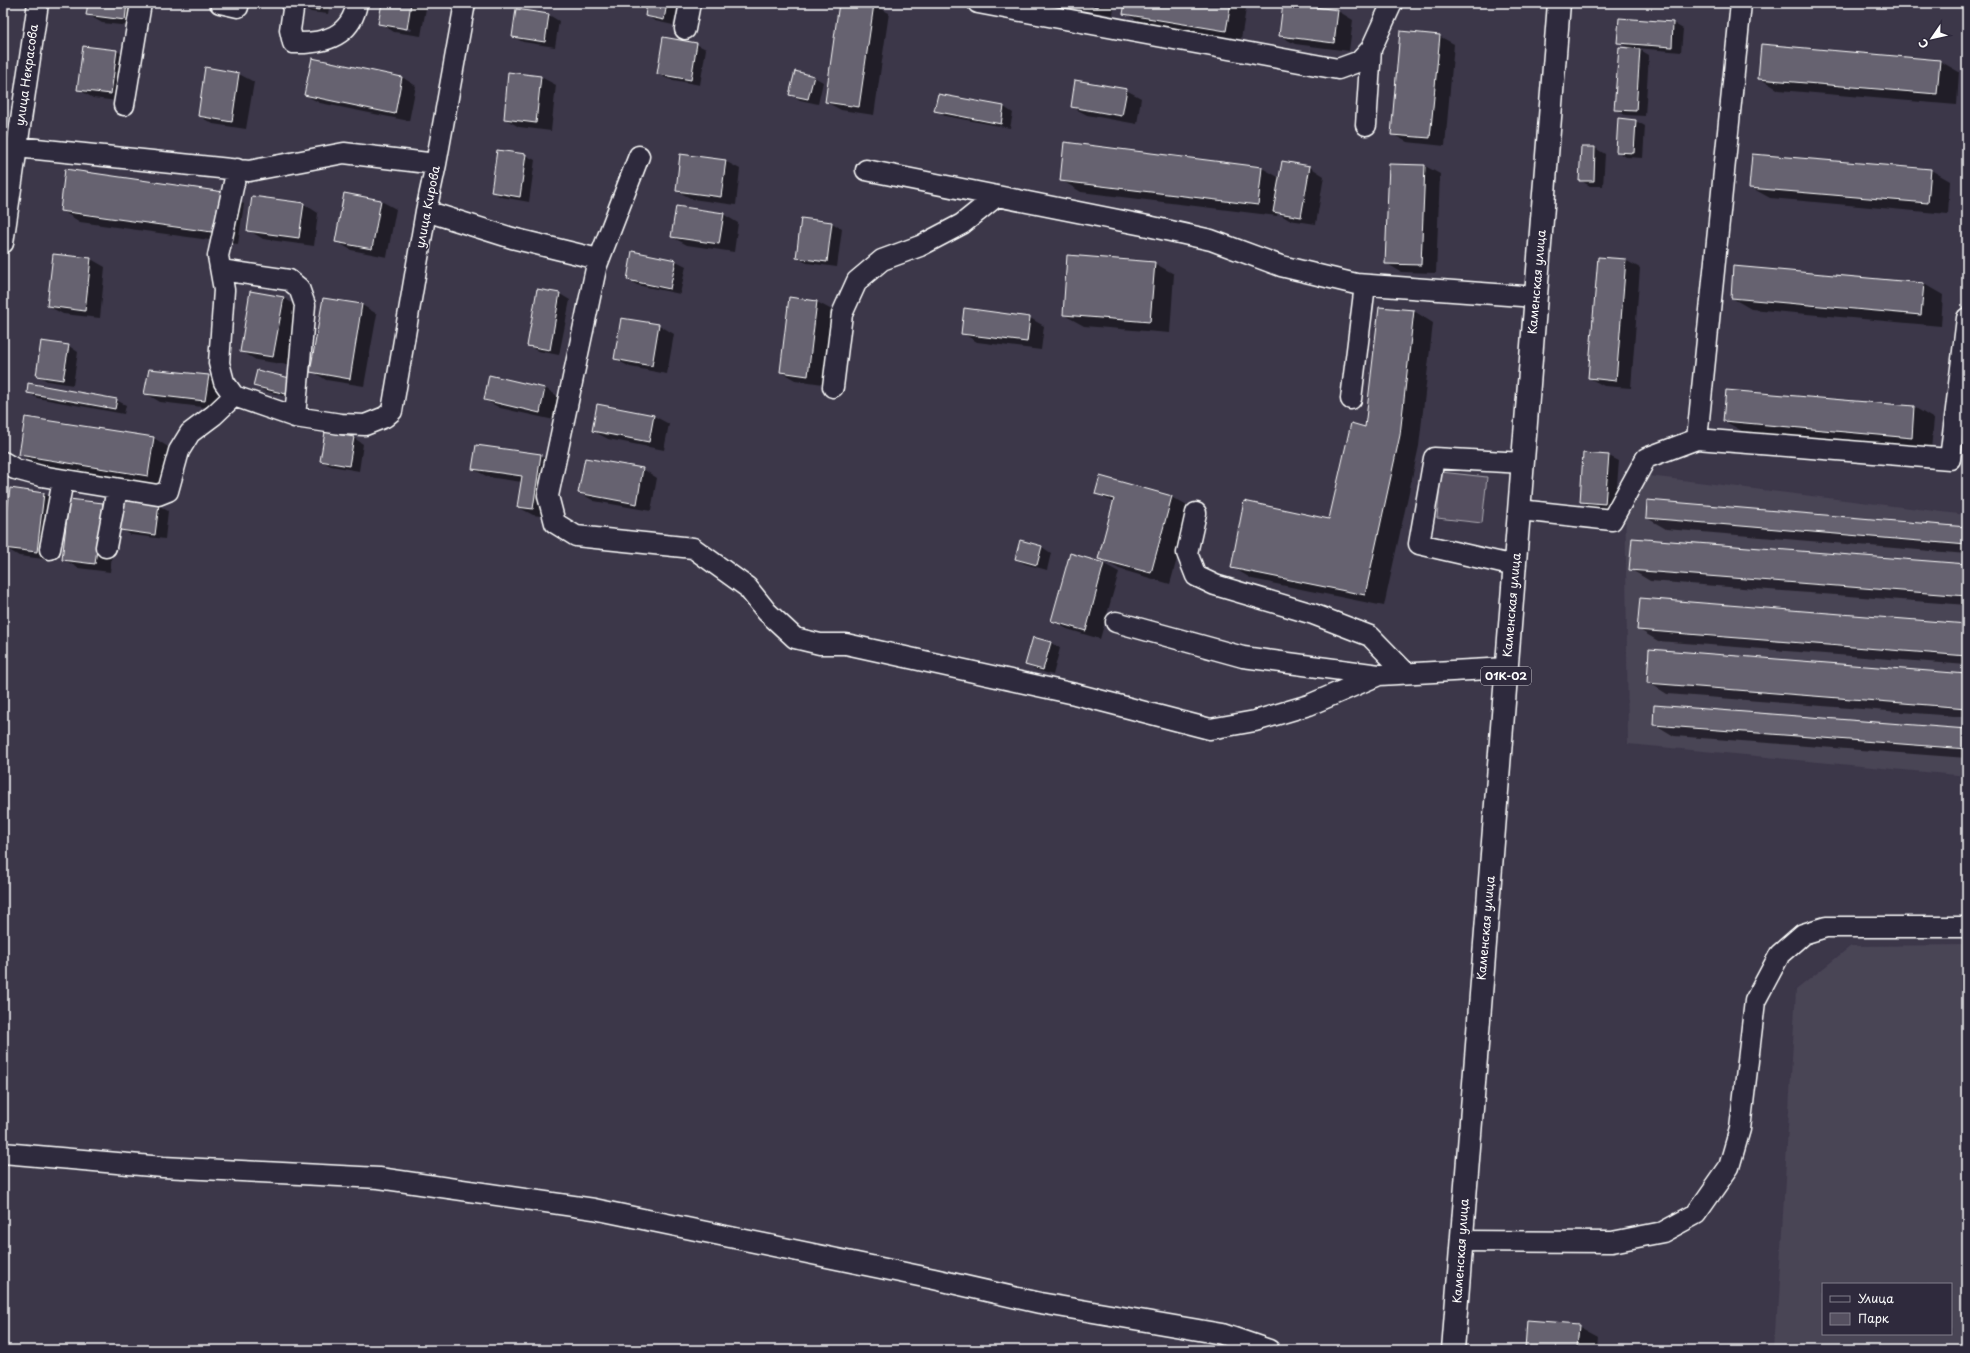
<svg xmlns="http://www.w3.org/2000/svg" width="1970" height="1353" font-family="'Playpen Sans',sans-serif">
<rect width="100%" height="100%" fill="#3c3749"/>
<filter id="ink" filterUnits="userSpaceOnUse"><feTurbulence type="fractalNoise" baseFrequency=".025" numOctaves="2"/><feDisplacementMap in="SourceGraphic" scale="8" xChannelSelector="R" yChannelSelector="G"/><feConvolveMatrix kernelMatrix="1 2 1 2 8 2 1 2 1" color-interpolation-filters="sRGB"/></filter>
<g filter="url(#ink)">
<path fill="#494455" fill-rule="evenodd" d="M1625 473 1967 515V776L1628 744Z
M1967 945V1350H1775L1796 990 1851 946ZM1823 1284H1951V1334H1823Z"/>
<path fill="#555060" stroke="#aaa8b0" d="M1441 472 1487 477 1482 523 1437 518Z"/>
<path fill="#0007" fill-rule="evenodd" d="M89 3H142L139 27 102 23 87 14Z
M302 3H330L328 14 311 12 301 6Z
M383 3H427L421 36 394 32 380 23ZM394 25 412 29 411 31 394 27Z
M648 3H678L673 25 655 21 646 15Z
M840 3 874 5 889 13 874 115 841 110 826 102Z
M1041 3H1115L1113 15Z
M1126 3H1247L1241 39 1139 22 1125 13Z
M1284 5 1338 11 1353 20 1349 51 1295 44 1280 36Z
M517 11 549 15 559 21 555 47 523 42 513 37Z
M1673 23 1683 29 1681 52 1637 48 1649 55 1645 116 1625 115 1616 109 1631 49 1619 42Z
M1439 36 1454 44 1445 146 1407 142 1392 134Z
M3 38 5 39 3 53Z
M696 44 706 49 700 85 668 79 658 74Z
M117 51 131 59 126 102 93 98 78 89Z
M1940 61 1959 72 1957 105 1779 90 1759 78Z
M206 68 239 74 254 82 246 129 213 124 199 116Z
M509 73 541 77 556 85 551 131 519 127 505 119Z
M402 77 416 86 409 121 320 103 305 95Z
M814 77 823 82 818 104 800 100 790 94Z
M1126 90 1141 98 1137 124 1087 115 1072 107Z
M1004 107 1013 113 1010 128 945 116 935 110Z
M1636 121 1645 126 1643 158 1626 157 1617 151Z
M1065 144 1262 168 1280 178 1310 167 1324 176 1316 224 1289 220 1278 213 1277 216 1081 192 1061 180Z
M1582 148H1595L1605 154 1603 186H1590L1580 180Z
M525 155 535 160 529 202 501 197 492 192Z
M725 161 740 169 736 205 692 199 677 191Z
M1425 166 1440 174 1436 273 1401 272 1386 263Z
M1931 170 1950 181 1948 214 1770 198 1750 187Z
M224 192 244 204 238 244 80 222 61 210Z
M345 194 381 201 396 209 387 257 351 250 336 241Z
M304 204 318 213 314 246 263 239 248 230Z
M723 214 738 223 734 252 687 245 672 237Z
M802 219 832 223 842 229 837 267 807 263 797 258Z
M633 252 676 261 686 266 680 294 637 285 628 280Z
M91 259 105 267 100 318 63 314 48 306Z
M1625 260 1640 268 1631 388 1604 386 1589 378Z
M1154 263 1174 274 1170 333 1084 326 1064 315Z
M1924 284 1943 295 1941 326 1751 309 1732 298Z
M538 290 560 294 570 300 559 355 538 351 528 346Z
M284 298 298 307 288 365 256 360 241 351Z
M324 299 362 305 377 314 364 386 326 380 312 371Z
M817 302 832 310 823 384 795 380 781 372Z
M1414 311 1433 323 1419 446 1384 606 1252 579 1232 567 1330 520Z
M1030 318 1044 326 1041 350 977 342 962 333Z
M659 325 674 334 667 374 630 367 615 359Z
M69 346 78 352 73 385 47 381 37 375Z
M208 376 223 385 219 409 160 402 145 393Z
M254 385H303L299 400 264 391Z
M545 388 559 397 554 420 500 408 485 400Z
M28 392 116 400 126 405 124 414 37 398Z
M598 405 654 416 669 424 664 450 608 439 593 431Z
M1914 407 1934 419 1931 449 1744 432 1724 421Z
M154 438 173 450 168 487 40 466 20 455Z
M354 438 363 444 359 471 331 466 321 461Z
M1584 454 1609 456 1619 461 1615 509 1590 507 1581 501Z
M540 455 555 464 548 517 533 515 518 507 522 482 488 477 473 469Z
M643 469 657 478 651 511 594 501 580 493Z
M1096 493 1171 497 1191 508 1170 584 1119 569 1099 558 1114 503Z
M44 494 59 502 52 560 19 556 4 547Z
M103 504 117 512 110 572 78 568 63 559Z
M158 505 168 511 165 539 131 535 121 529Z
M1647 518 1967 528V554L1666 529Z
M1042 547 1051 553 1047 570 1025 564 1016 559Z
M1071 554 1104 564 1119 572 1100 639 1067 629 1053 621Z
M1967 565V605L1650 581 1630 569Z
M1967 625V665L1658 641 1638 629Z
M1051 643 1060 648 1053 675 1036 670 1027 665Z
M1967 675V717L1667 694 1648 682Z
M1654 724 1967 730V758L1674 736Z
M1578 1325 1598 1336 1597 1350H1526Z"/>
<path fill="#666270" stroke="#fff" d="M88 3H127L125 20 86 15Z
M301 3H320L319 10 300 7Z
M382 3H411L407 29 378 24Z
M647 3H667L664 20 645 16Z
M839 3 874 4 859 107 825 102Z
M1073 3H1099L1098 7Z
M1125 3H1231L1226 31 1123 14Z
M1283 3 1338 10 1334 43 1279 36Z
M516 9 549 14 545 42 512 37Z
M1619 18 1673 22 1672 47 1617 43Z
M1400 31 1440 35 1430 138 1391 135Z
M663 37 697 43 691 80 657 74Z
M1761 44 1940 60 1937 94 1758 79Z
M83 46 117 50 111 94 77 90Z
M1619 47 1640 49 1636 111 1614 110Z
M312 58 402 77 395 114 304 95Z
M205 67 239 73 232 122 198 116Z
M795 71 814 76 808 99 789 95Z
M508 72 541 76 536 123 504 119Z
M1075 80 1127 89 1122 116 1071 107Z
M938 94 1004 106 1001 124 934 111Z
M1618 118 1636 120 1634 153 1616 152Z
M1064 142 1262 167 1258 205 1060 181Z
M1581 147H1595L1594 181H1579Z
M497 150 526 154 520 197 491 192Z
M680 154 726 160 721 197 676 191Z
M1752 154 1931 169 1928 203 1749 188Z
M1282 161 1310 166 1301 217 1273 212Z
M1389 164 1425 165 1421 265 1385 264Z
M65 169 224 192 219 233 60 211Z
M344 193 381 200 372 249 335 242Z
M252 196 304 203 299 238 247 231Z
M676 206 724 213 719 244 671 237Z
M801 218 832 222 827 262 796 258Z
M632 251 676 260 670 289 627 280Z
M53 254 91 258 85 311 47 306Z
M1067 255 1155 262 1150 322 1063 315Z
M1598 257 1626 259 1616 381 1588 378Z
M1733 266 1924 283 1921 315 1731 298Z
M537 289 560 293 550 350 527 346Z
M250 291 284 297 273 357 240 352Z
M789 297 817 301 808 376 780 372Z
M323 298 362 304 350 379 310 372Z
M1379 307 1414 310 1400 435 1365 595 1231 568 1244 501 1329 519 1351 423 1365 427Z
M964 308 1030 317 1027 342 961 334Z
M621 318 659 324 652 366 614 359Z
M41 341 69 345 63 380 36 376Z
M149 369 209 375 205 401 144 394Z
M257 370 294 379 290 395 253 386Z
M489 375 545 388 540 413 484 400Z
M28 383 117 399 115 409 27 393Z
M1726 390 1914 406 1912 438 1723 421Z
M597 404 654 415 649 442 592 431Z
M25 417 154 437 148 476 19 455Z
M325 432 354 437 349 466 320 461Z
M476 445 541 454 533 509 517 507 522 476 472 469Z
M1583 453 1609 455 1605 504 1580 502Z
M585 458 643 468 637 504 578 493Z
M1100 476 1172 496 1151 573 1098 559 1114 499 1095 494Z
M10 488 44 493 37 552 3 548Z
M69 499 103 503 95 564 62 560Z
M124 500 159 504 155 535 120 530Z
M1647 500 1967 527V545L1646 518Z
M1632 538 1967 564V596L1629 570Z
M1020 540 1042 546 1037 565 1015 559Z
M1070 553 1104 563 1086 631 1051 621Z
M1640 598 1967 624V656L1637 630Z
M1033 637 1051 642 1043 670 1025 665Z
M1649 649 1967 674V708L1647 683Z
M1654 705 1967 729V749L1653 725Z
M1527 1320 1579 1324 1577 1350H1525Z"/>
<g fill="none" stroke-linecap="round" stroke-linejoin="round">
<g stroke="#fff" stroke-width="23">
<path id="minor" d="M220 3 238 7
M294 3 290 30 293 43C324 44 351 37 357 3
M978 3 1338 69 1360 61 1371 49 1392 3
M685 29 690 3
M124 105 141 3
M1366 125 1371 49
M17 147 249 171 344 153 436 164
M237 169 218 256 224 290 219 363 224 382 234 396 295 417 341 424 365 425 385 417 392 411 426 211 436 164 465 3
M866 170 1148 226 1211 240 1281 266 1356 284 1536 297
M426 211 512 238 598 259 548 496 555 523 576 536 693 548 747 587 767 612 795 638 820 644H846L1075 694 1210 729 1255 721 1309 705 1379 675 1507 668
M3 243 38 3
M597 265 639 156
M221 270 289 280 299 288 305 305 295 417
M833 387 842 314 857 281 882 260 920 246 962 224 997 196
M1351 399 1365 285
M1697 439 1950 459 1967 318
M3 462 15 469 41 476 158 495 168 491 179 451 190 433 214 415 234 396
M1519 510 1612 520 1646 458 1697 439 1741 3
M1196 513 1187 553 1196 576 1215 585 1313 614 1370 636 1406 673
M106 547 117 489
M50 549 63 480
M1515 566 1419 544 1434 458 1523 463
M1116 622 1243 657 1379 675
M3 1153 163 1167 379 1178 594 1209 934 1279 1040 1303 1222 1334 1269 1350
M1461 1241 1612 1242 1663 1232 1696 1214 1729 1167 1740 1129 1755 1001 1780 954 1803 934 1826 927H1967"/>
</g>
<g stroke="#fff" stroke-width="25">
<path id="major" d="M1453 1350 1559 3"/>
</g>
<use href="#minor" stroke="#2f2a3d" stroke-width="20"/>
<use href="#major" stroke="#2f2a3d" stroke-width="22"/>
</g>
</g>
<g text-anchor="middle" stroke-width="3" stroke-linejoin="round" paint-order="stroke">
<rect fill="#2f2a3d" stroke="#c1bfc5" stroke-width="1" x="1481" y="667" width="50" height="18" rx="3"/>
<g font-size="11" font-weight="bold" fill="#fff">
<text x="1506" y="680">01К-02</text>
</g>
<g font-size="12" fill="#fff" stroke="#2f2a3d">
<text transform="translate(27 75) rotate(-82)" y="4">улица Некрасова</text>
<text transform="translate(428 207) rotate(-79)" y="4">улица Кирова</text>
<text transform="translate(1537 282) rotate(-85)" y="4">Каменская улица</text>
<text transform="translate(1512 605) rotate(-85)" y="4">Каменская улица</text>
<text transform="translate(1486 928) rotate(-85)" y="4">Каменская улица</text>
<text transform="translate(1461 1251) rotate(-86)" y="4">Каменская улица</text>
</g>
</g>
<rect width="1970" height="1353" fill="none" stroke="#2f2a3d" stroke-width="16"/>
<rect x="8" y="8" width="1954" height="1337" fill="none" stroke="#fff" stroke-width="1.5" filter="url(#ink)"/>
<rect x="1822" y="1283" width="130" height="52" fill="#2f2a3d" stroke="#827f8b"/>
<rect x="1830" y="1296" width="20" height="6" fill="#2f2a3d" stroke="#827f8b"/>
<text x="1858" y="1303" font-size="12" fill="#ffffff">Улица</text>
<rect x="1830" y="1313" width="20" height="12" fill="#555060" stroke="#827f8b"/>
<text x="1858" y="1323" font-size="12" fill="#ffffff">Парк</text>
<g transform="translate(1932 38) rotate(236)" stroke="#2f2a3d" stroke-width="3" paint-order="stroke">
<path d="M0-3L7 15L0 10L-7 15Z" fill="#ffffff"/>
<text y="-6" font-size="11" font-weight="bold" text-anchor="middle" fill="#ffffff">С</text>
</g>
</svg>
